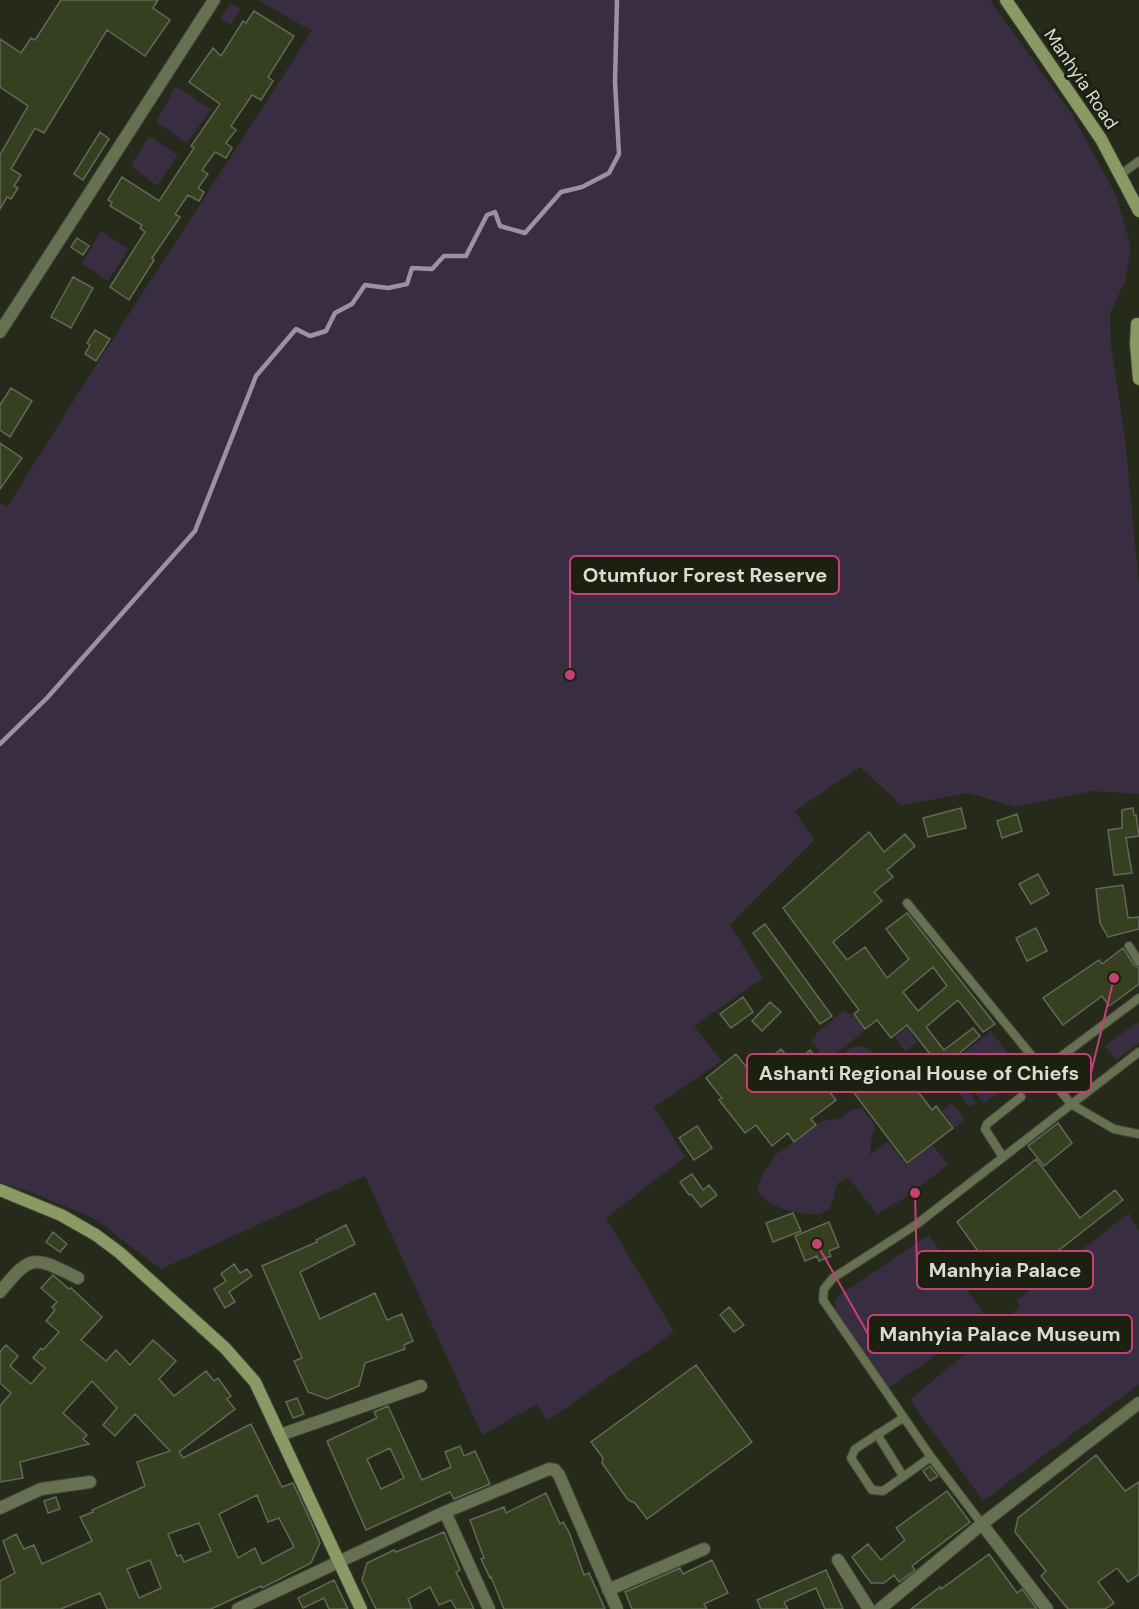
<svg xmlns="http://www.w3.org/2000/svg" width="1139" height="1609" font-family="'DM Sans',sans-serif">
<rect width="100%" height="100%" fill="#252a1a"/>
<path fill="#392e41" d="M258 0H990L1073 116 1117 197 1131 248 1125 281 1110 314 1111 344 1125 439 1139 584V794L1092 791 1015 807 969 793 901 805 860 767 795 811 814 840 730 925 763 978 694 1026 722 1061 654 1107 685 1157 606 1218 674 1332 547 1421 537 1404 482 1435 365 1176 161 1269 95 1219 38 1195 0 1182V503L7 507 91 373 312 31Z
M231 3 241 10 230 25 220 18Z
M176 86 211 109 187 143 156 122Z
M149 136 178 155 157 186 131 166Z
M101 231 128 249 108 281 82 264Z
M844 1011 853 1015 865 1030 827 1061 811 1041 817 1036 815 1034Z
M1137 1022 1139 1025V1043L1116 1060 1105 1046Z
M907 1028 917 1042 905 1051 895 1037Z
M991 1031 1023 1073 984 1104 952 1062Z
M860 1046 869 1049 881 1065 849 1088 831 1064 851 1048Z
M955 1077 958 1078 976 1101 973 1106H969L952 1083Z
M950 1104 953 1105 964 1118 963 1122 954 1128 942 1111Z
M862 1108 873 1122 876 1129 872 1133 870 1155 888 1141 906 1165 933 1145 948 1165 904 1198 877 1214 848 1177 838 1183 830 1209C825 1211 820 1214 815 1214 799 1216 766 1206 757 1191L760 1180 775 1155 823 1121 839 1119 851 1110Z
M1129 1213 1139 1232V1384L983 1501 910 1400 1019 1308 1017 1300Z
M929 1235 987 1319 889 1388 836 1311 835 1302 841 1294Z"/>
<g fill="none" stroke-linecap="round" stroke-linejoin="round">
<path stroke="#9c90a3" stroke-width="4.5" d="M0 744 47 698 195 531 256 376 296 329 310 336 326 331 335 313 352 304 365 285 388 288 407 284 412 268 432 269 444 256H466L487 215 495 212 500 226 525 233 561 192 582 187 609 173 619 154 615 82 617 0"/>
</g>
<path fill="#363f1f" stroke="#636957" stroke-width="1.5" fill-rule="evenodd" d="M61 0H158L153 8 170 20 145 56 107 30 44 133 35 128 11 169 21 175 14 186 18 188 11 199 7 197 0 209V155L28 106 0 87V39L21 53 31 38 35 40Z
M254 11 294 36 268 77 273 81 261 100 252 95 231 126 236 130 226 143 232 148 226 158 215 152 202 170 208 174 198 188 204 192 199 201 188 195 175 214 180 217 152 258 154 260 129 300 110 287 145 232 140 228 142 225 110 206 112 202 108 200 122 177 159 201 194 148 191 146 220 104 189 82 213 48 221 56 243 21 246 23Z
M100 132 109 139 83 180 74 174Z
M77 238 89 246 83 255 71 247Z
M73 277 93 288 71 328 51 317Z
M95 330 110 339 96 361 85 354 90 345 87 343Z
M11 388 32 401 10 437 0 430V405Z
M0 443 22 458 0 489Z
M961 808 966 828 928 837 923 818Z
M1133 808 1134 815H1136L1139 836 1126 838 1132 873 1114 875 1108 830 1122 828V810Z
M1017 814 1022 831 1002 838 997 821Z
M869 832 884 852 905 834 915 846 887 870 893 877 874 892 882 901 833 942 847 960 865 947 887 978 909 959 886 929 907 913 995 1024 983 1032 958 1000 926 1027 944 1050 973 1028 980 1036 926 1081 929 1085 919 1093 932 1110 936 1106 953 1128 907 1163 851 1089 892 1057 909 1080 935 1060 907 1025 891 1038 877 1020 865 1029 854 1014 859 1010 783 908ZM933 967 947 986 918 1011 903 992Z
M1038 874 1049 894 1031 904 1019 884Z
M1123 885 1128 918 1139 917V929L1108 937 1100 923 1096 889Z
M765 924 832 1016 820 1024 753 933Z
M1036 928 1047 951 1027 961 1016 938Z
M1123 948 1134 965 1139 968V984L1109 1006 1102 996 1063 1025 1043 998 1099 960 1102 964Z
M743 997 753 1012 731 1028 720 1014Z
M770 1002 781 1012 762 1031 752 1021Z
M781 1049 793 1064 810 1050 829 1075 821 1081 836 1100 811 1119 816 1125 794 1142 788 1133 772 1146 756 1125 745 1133 719 1100 722 1098 706 1078 736 1054 751 1073Z
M1058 1123 1072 1143 1044 1166 1028 1146Z
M697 1126 712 1148 694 1160 679 1138Z
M1036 1159 1080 1218 1115 1190 1123 1200 1013 1286 999 1267 993 1272 957 1222Z
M692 1174 703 1190 709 1185 717 1195 701 1207 691 1194 689 1195 680 1182Z
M793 1213 801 1231 773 1242 766 1223Z
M829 1222 839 1247 829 1251 831 1256 819 1261 817 1256 805 1261 795 1236Z
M346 1225 355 1244 300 1272 320 1319 375 1293 387 1320 402 1314 413 1341 404 1345 405 1349 365 1363 359 1386 327 1399 308 1392 294 1361 302 1358 262 1266 317 1242 316 1240Z
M53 1232 67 1244 60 1252 46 1242Z
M234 1264 240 1273 247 1269 252 1276 229 1292 235 1302 225 1308 214 1289 226 1281 221 1274Z
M53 1275 69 1289 71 1288 102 1317 81 1340 106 1361 116 1350 130 1365 153 1340 176 1361 159 1379 174 1396 206 1371 214 1381 218 1378 231 1396 227 1399 235 1409 179 1452 183 1458 251 1424 282 1487 293 1483 312 1524 320 1543 311 1563 262 1588 261 1586 211 1609H107L100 1593 61 1609H0V1581L15 1573 3 1541 16 1534 24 1549 34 1545 42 1564 92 1541 80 1517 93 1512 92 1510 145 1486 137 1462 170 1451 135 1414 115 1436 103 1425 117 1408 92 1381 63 1413 87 1435 83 1439 89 1444 20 1462 23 1478 0 1482V1406L11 1393 0 1383V1352L6 1345 18 1356 10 1366 31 1384 45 1368 33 1358 41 1348 43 1350 59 1332 46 1321 55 1310 52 1307 57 1302 41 1288ZM257 1495 268 1522 279 1518 294 1547 262 1564 255 1548 238 1558 219 1514ZM199 1523 211 1551 184 1562 181 1555 177 1556 168 1534ZM150 1560 161 1588 139 1598 127 1569Z
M729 1307 744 1325 734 1332 720 1315Z
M696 1365 752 1442 647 1519 635 1503 628 1500 602 1463 603 1458 591 1442Z
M297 1398 304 1414 293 1418 286 1402Z
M388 1406 422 1480 451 1467 445 1452 460 1446 464 1456 475 1451 490 1484 454 1499 450 1492 366 1530 327 1441 377 1418 374 1412ZM390 1448 404 1478 381 1489 367 1459Z
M1096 1455 1125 1491 1139 1482V1574L1128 1582 1117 1568 1098 1582 1114 1603 1105 1609H1068L1041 1576 1046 1571 1015 1532 1018 1518Z
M930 1466 938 1476 930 1481 923 1471Z
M947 1491 970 1522 912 1566 915 1570 899 1582 894 1575 884 1583H871L852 1557 868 1544 881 1560 905 1540 896 1528Z
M546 1493 560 1524 563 1522 569 1532 584 1575 589 1573 605 1609H504L491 1577 490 1578 481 1559 484 1558 470 1520 504 1507 506 1513Z
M56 1497 60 1509 48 1513 44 1501Z
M444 1532 460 1570 456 1572 474 1609H456L451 1600 439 1605 430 1587 408 1599 412 1609H376L362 1580 367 1563 394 1550 396 1552Z
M989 1554 1017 1593 1022 1589 1037 1609H911L940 1587 941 1589Z
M712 1560 728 1593 704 1604 707 1609H632L625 1592 680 1568 683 1574Z
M826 1570 843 1609H825L816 1588 784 1602 788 1609H761L757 1600Z
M334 1580 348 1609H329L324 1598 303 1608 298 1598Z"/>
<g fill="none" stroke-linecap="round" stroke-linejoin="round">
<g stroke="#424637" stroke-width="10">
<path id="lane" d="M1120 175 1139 161
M907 903 1071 1104 1114 1129 1139 1134
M1129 946 1139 962
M1043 1070 1139 998
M1003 1157 985 1129 987 1124 1021 1097
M903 1418 855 1449 851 1458 872 1490 883 1491 931 1457
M877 1434 903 1476
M982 1524 931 1457 823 1300 824 1289 833 1278 917 1224 1139 1052"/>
</g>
<g stroke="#424637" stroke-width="14">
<path id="street" d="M0 332 214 0
M0 1292C32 1253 33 1256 78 1278
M280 1435 421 1386
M0 1508 41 1489 90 1482
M445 1512 489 1609
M982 1524 1047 1609
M838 1560 869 1609
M608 1590 704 1549
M238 1609 445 1512 549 1469 555 1470 559 1475 617 1609
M880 1609 982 1524 1139 1403"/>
</g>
<g stroke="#424637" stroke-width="14">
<path id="secondary" d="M1006 0 1101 139 1139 211
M1137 324 1136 344 1139 379
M0 1190 61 1215 96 1235 120 1253 225 1348 255 1382 361 1609"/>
</g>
<use href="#lane" stroke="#677050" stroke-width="8"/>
<use href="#street" stroke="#677050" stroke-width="12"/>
<use href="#secondary" stroke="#8b9a65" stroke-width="12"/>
</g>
<g text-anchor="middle" stroke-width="6" stroke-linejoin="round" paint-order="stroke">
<g font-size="18" fill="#d9dcd2" stroke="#1c2011">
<text transform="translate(1081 79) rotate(56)" y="6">Manhyia Road</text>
</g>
</g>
<path fill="none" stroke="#c73f73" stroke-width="2" d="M570 675L570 575M1114 978L1091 1073M915 1193L917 1270M817 1244L868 1334"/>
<g fill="#c73f73" stroke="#1c2011" stroke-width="2">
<circle cx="570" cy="675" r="6"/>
<circle cx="1114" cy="978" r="6"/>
<circle cx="915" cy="1193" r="6"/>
<circle cx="817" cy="1244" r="6"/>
</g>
<g fill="#1c2011" stroke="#c73f73" stroke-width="2">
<rect x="570" y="556" width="269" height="38" rx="6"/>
<rect x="747" y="1054" width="344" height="38" rx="6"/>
<rect x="917" y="1251" width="176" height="38" rx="6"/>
<rect x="868" y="1315" width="264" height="38" rx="6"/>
</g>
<g font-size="20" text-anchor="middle" font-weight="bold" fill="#d9dcd2">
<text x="705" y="582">Otumfuor Forest Reserve</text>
<text x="919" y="1080">Ashanti Regional House of Chiefs</text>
<text x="1005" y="1277">Manhyia Palace</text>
<text x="1000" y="1341">Manhyia Palace Museum</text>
</g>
</svg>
